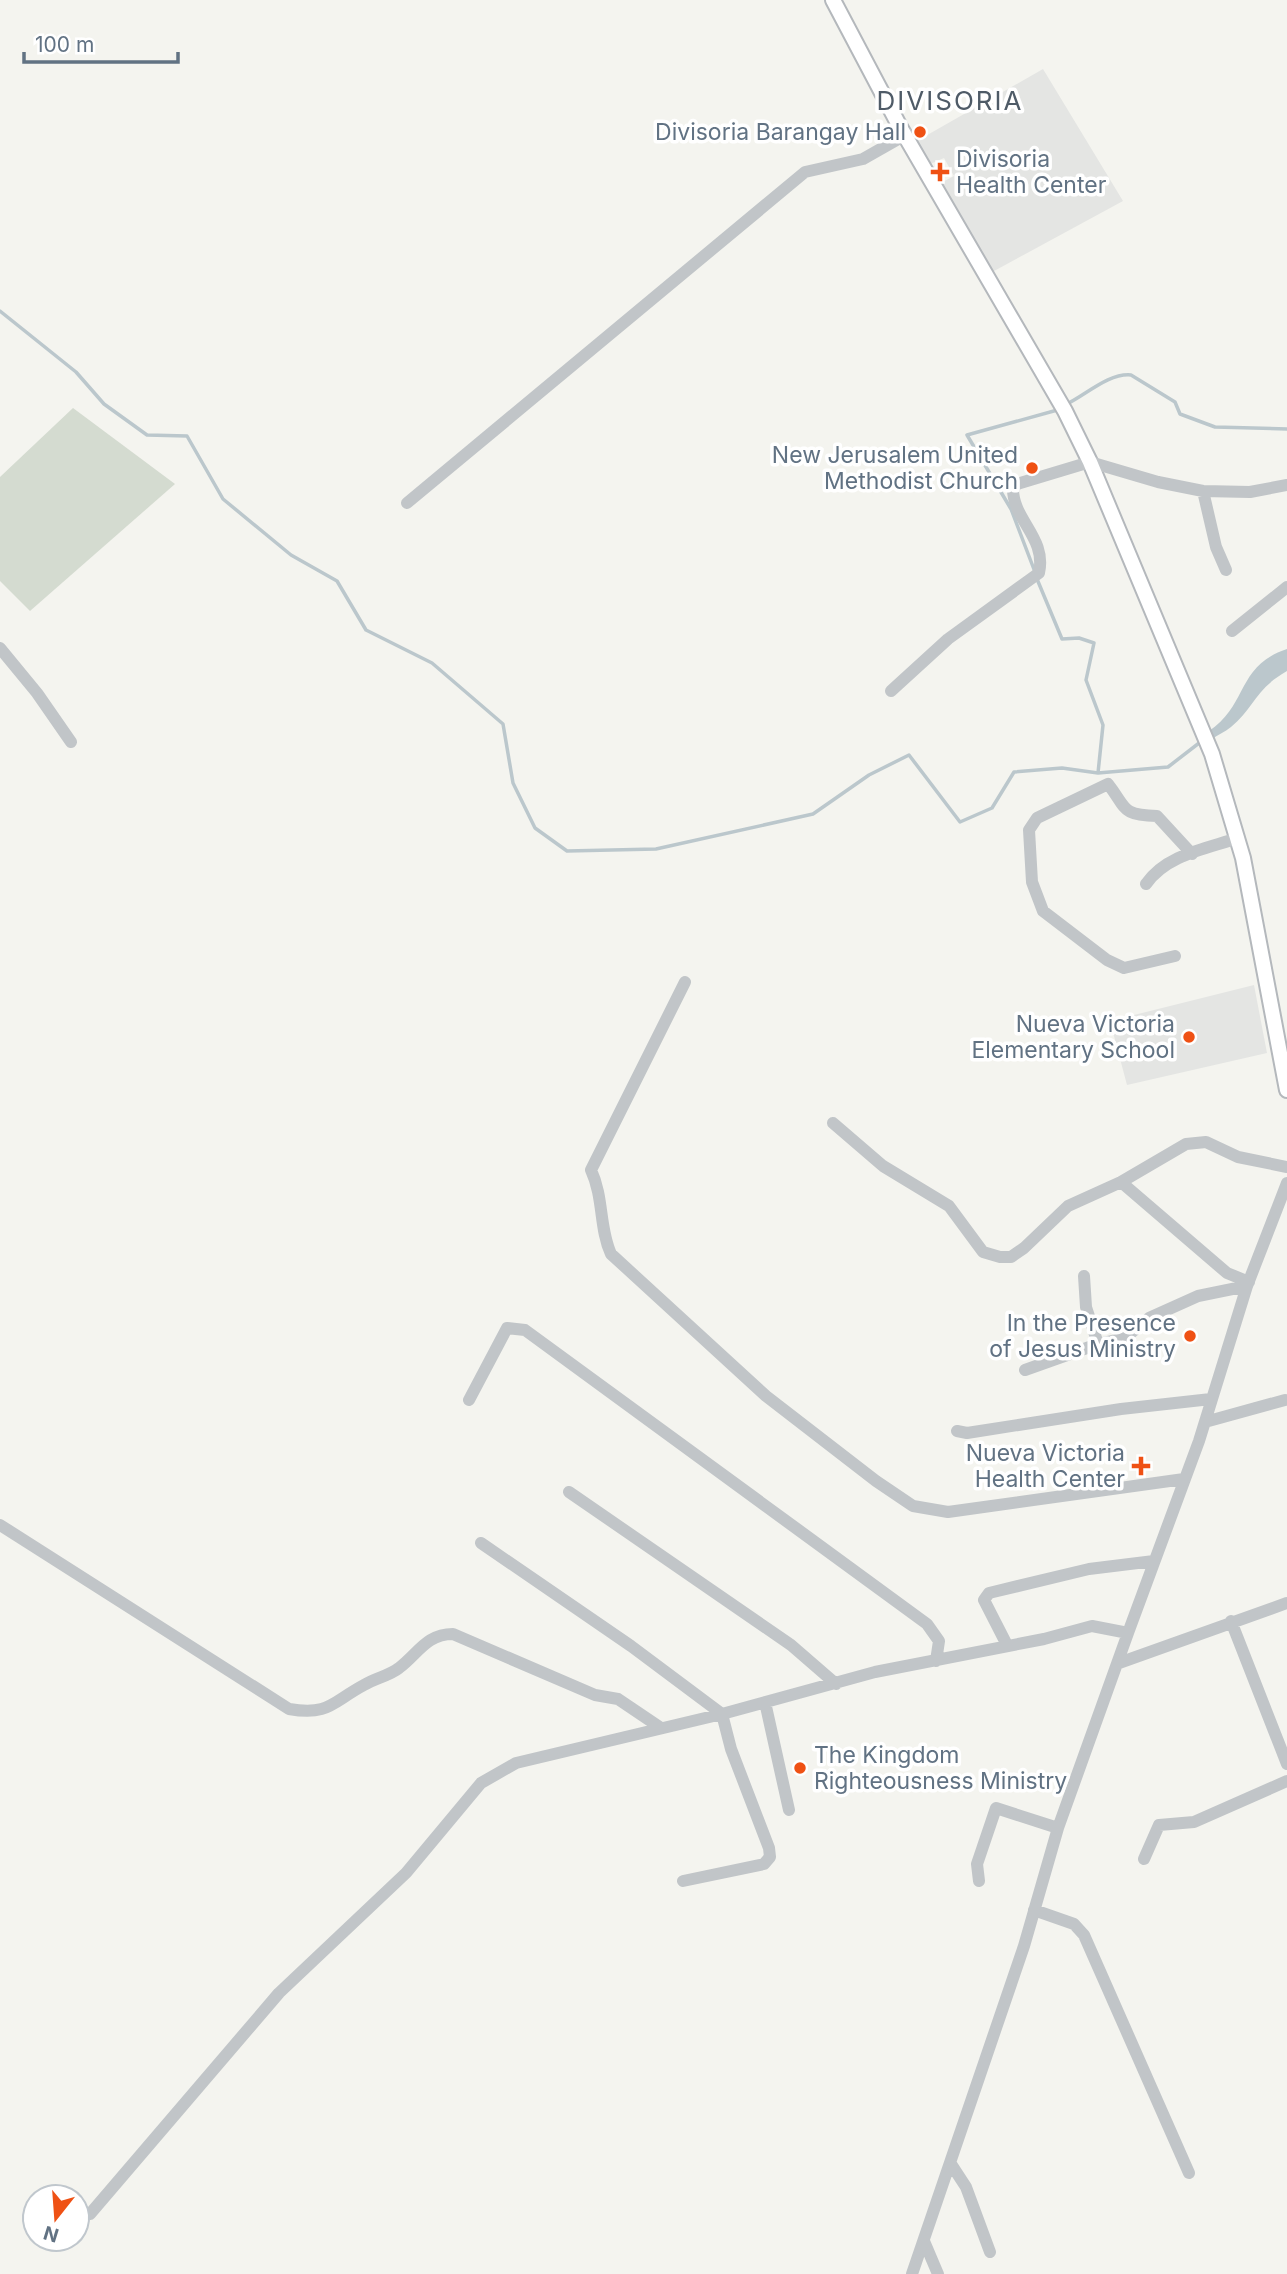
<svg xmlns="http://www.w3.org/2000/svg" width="1287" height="2274" font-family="Inter,sans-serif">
<rect width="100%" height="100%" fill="#f4f4ef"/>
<path fill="#e4e5e3" d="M1043 69 1123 201 983 277 935 186 954 176 944 158 928 165 915 142Z
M1254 985 1267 1053 1127 1085 1110 1021Z"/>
<path fill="#d4dbd0" d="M73 408 175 484 30 611 0 581V477Z"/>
<path fill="#bbc7cc" d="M1287 649V671C1255 689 1254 708 1231 727 1225 732 1217 735 1211 740L1209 731C1249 704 1236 666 1287 649Z"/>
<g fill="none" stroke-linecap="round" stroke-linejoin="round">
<path stroke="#bbc7cc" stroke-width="3.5" d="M0 311 76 372 104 404 147 435 187 436 223 499 291 555 337 581 366 630 432 663 503 724 513 783 535 828 567 851 656 849 813 814 869 775 909 755 960 822 992 808 1014 772 1062 768 1098 773 1168 767 1203 740
M1067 404C1087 394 1109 373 1131 375L1175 402 1180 414 1215 427 1287 429
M1035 572 1011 509 967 435 1061 409
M1037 579 1062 639 1079 638 1094 643 1086 680 1103 725 1098 773"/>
<g stroke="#b4b8bc" stroke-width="18">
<path id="major" d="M833 0 900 127 1065 411 1090 462 1212 754 1243 858 1287 1090"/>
</g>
<path stroke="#c1c5c8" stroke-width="12" d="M1203 491 1216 547 1226 570
M407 503 805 172 863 159 907 134
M1232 631 1287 587
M0 648 37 693 71 742
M891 691 948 639 1039 573C1047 538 1013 520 1013 489L1017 484 1090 462 1158 482 1203 491 1250 492 1287 485
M1146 884C1166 855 1205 849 1238 838
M1175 956 1124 968 1107 960 1043 911 1032 882 1029 830 1037 818 1108 784C1127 808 1120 815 1157 816L1192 854
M685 982 591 1170C604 1198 599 1228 611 1254L766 1396 876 1481 913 1506 948 1512 1184 1479
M833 1123 883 1166 949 1206 983 1252 1000 1257H1011L1024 1248 1068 1206 1121 1182 1186 1144 1206 1142 1238 1157 1287 1167
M1121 1182 1227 1273 1249 1282
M1098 1344 1125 1338 1149 1318 1198 1296 1247 1286
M1025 1370 1098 1344 1086 1307 1084 1276
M469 1400 507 1328 525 1330 927 1624 939 1641 936 1661
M1205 1422 1285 1400
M957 1431 967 1433 1121 1409 1211 1399
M569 1492 791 1645 836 1684
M0 1525 289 1709C329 1716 332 1702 364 1685 375 1678 389 1676 399 1668 418 1654 426 1634 453 1634L595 1695 618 1699 661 1728
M481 1543 631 1646 722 1714 731 1749 769 1848 770 1857 764 1864 683 1881
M1231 1621 1287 1764
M1128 1633 1199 1441 1247 1286 1287 1183
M1007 1645 984 1600 989 1593 1089 1569 1154 1561
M1119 1663 1287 1603
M765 1702 789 1810
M1144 1859 1159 1825 1194 1822 1287 1781
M979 1881 977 1864 996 1808 1058 1828
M1034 1910 1074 1924 1084 1935 1189 2173
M951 2164 966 2187 990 2252
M90 2214 279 1993 406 1873 481 1783 516 1763 722 1714 875 1672 1044 1639 1092 1626 1128 1633 1058 1828 1024 1946 912 2274
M924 2241 938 2274"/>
<use href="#major" stroke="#fff" stroke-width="14"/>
</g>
<g fill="#ef5114" stroke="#fff" stroke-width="2.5">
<circle cx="920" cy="132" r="7"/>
<path d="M936.5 161.5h7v7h7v7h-7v7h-7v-7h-7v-7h7z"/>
<circle cx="1032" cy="468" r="7"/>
<circle cx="1189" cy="1037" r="7"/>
<circle cx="1190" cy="1336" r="7"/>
<path d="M1137.5 1455.5h7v7h7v7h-7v7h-7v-7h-7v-7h7z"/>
<circle cx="800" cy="1768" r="7"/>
</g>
<g text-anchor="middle" stroke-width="7" stroke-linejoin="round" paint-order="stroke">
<g font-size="23" fill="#617283" stroke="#fff" text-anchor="end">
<text x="906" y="140">Divisoria Barangay Hall</text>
<text x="956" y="167" text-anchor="start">Divisoria<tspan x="956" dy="26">Health Center</tspan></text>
<text x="1018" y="463">New Jerusalem United<tspan x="1018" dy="26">Methodist Church</tspan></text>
<text x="1175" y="1032">Nueva Victoria<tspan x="1175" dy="26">Elementary School</tspan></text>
<text x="1176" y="1331">In the Presence<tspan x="1176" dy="26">of Jesus Ministry</tspan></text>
<text x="1125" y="1461">Nueva Victoria<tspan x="1125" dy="26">Health Center</tspan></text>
<text x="814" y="1763" text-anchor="start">The Kingdom<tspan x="814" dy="26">Righteousness Ministry</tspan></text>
</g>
<g font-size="26" letter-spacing="2" fill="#4f5b67" stroke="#fff">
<text x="950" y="110">DIVISORIA</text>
</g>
</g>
<g transform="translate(56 2218) rotate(197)"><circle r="33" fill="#ffffff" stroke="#c0c7cd" stroke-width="2"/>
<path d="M0-5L12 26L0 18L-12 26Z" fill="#ef5114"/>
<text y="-10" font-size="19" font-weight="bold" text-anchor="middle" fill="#617283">N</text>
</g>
<path d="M24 52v10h154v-10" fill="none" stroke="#617283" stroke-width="3.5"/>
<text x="35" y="52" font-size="21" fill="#617283" stroke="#ffffff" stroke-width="5" paint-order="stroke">100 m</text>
</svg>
